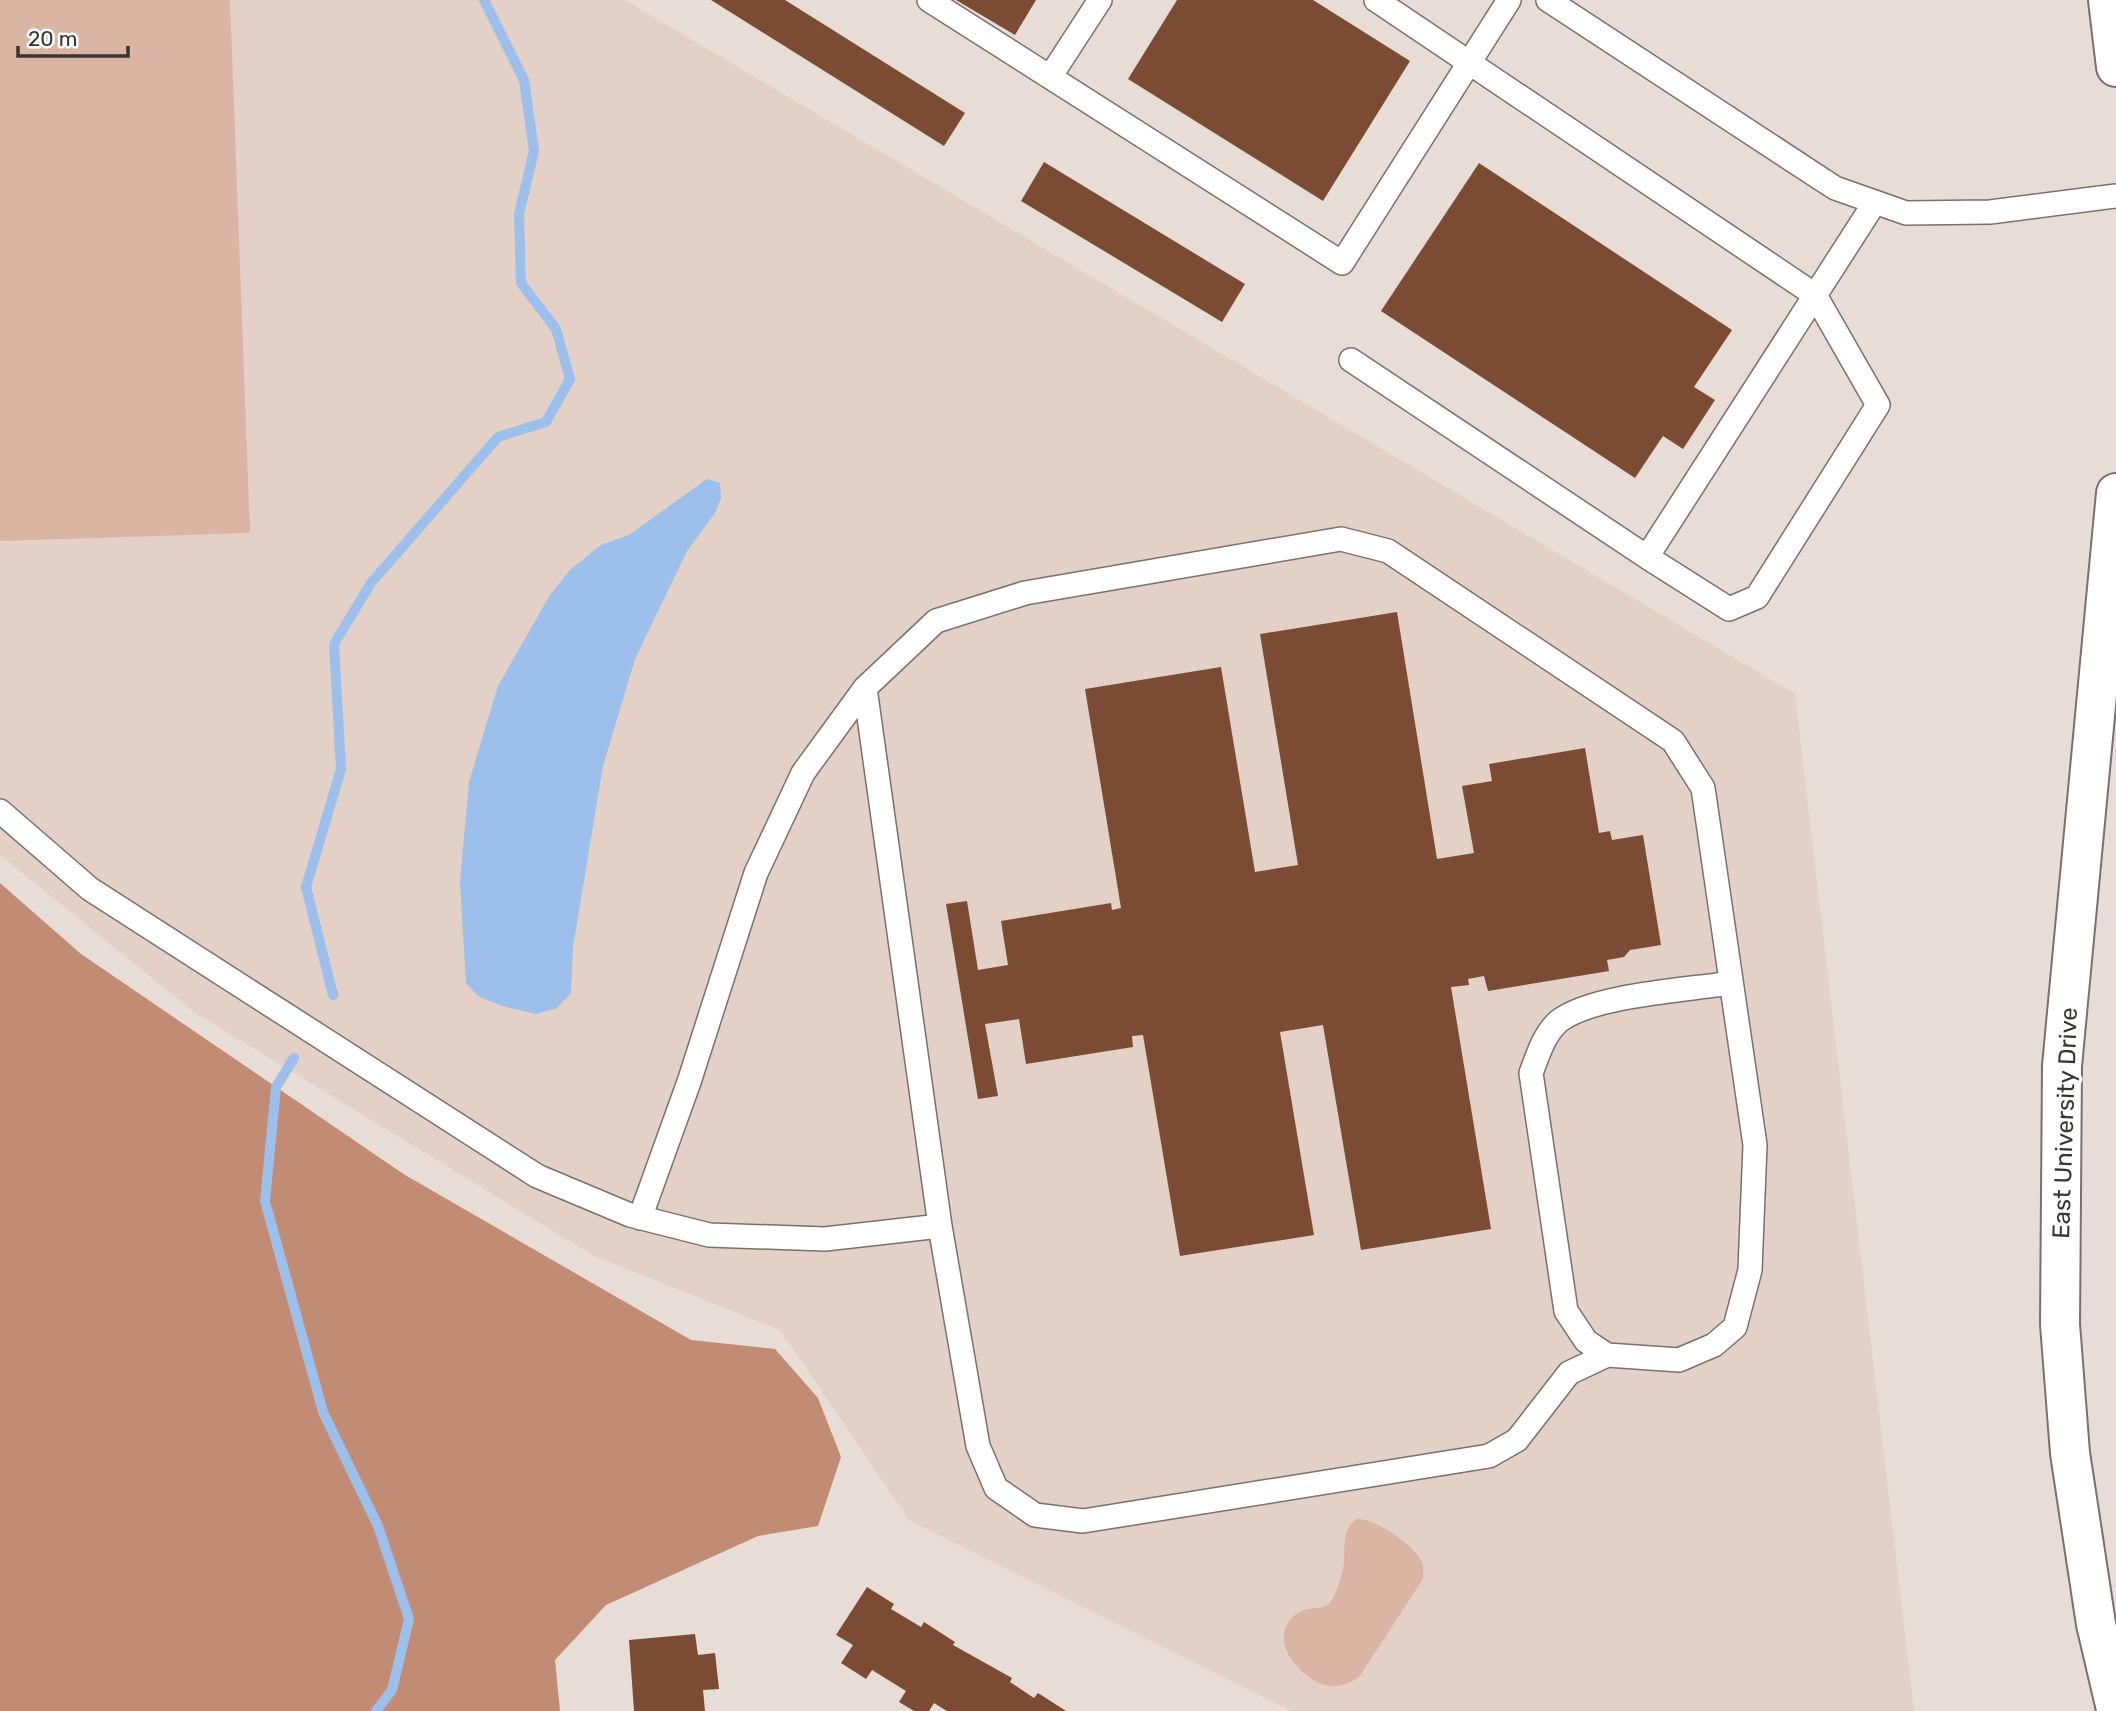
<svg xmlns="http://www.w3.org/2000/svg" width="2116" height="1711" font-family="Rubik,sans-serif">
<rect width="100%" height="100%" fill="#e8dcd7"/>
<path fill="#e3d0c7" d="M0 0H625L1795 694 1914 1711H1291L910 1521 780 1330 594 1256 194 1012 0 855Z"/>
<path fill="#dbb5a3" d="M0 0H230L250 533 0 541Z
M1357 1519C1374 1518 1415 1545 1422 1562 1424 1568 1423 1574 1423 1579L1359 1677C1346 1686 1334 1689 1319 1683 1293 1671 1266 1634 1299 1612 1308 1606 1322 1611 1330 1603 1336 1596 1339 1582 1342 1573 1348 1554 1338 1531 1357 1519Z"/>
<path fill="#c18c73" d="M0 883 81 954 405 1175 691 1340 775 1349 818 1398 841 1457 818 1526 758 1536 606 1605 555 1660 560 1711H0Z"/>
<path fill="#9cbfec" d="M707 479 720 483 721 498 715 513 687 551 635 659 603 766 573 947 571 993 557 1008 536 1014 502 1006 478 996 466 983 460 882 469 782 498 686 550 595 570 570 601 545 629 535Z"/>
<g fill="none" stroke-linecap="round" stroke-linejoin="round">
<path stroke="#9cbfec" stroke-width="10" d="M333 995 306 887 341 769 334 644 371 583 498 437 546 422 570 379 556 329 521 283 519 214 534 151 524 80 484 0
M294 1058 276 1087 265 1201 323 1412 378 1526 409 1619 392 1690 376 1711"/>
</g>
<path fill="#7b4b33" d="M711 0H785L965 113 944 146Z
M956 0H1036L1015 35Z
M1177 0H1313L1410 61 1323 201 1128 79Z
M1044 162 1245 284 1222 322 1021 201Z
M1479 163 1732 330 1694 387 1715 400 1683 449 1663 436 1635 478 1381 311Z
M1397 612 1437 859 1474 853 1462 786 1492 781 1489 764 1585 748 1599 833 1610 831 1612 840 1643 835 1661 945 1630 950 1624 957 1607 960 1609 971 1488 991 1484 976 1468 979 1469 985 1451 987 1491 1229 1361 1250 1323 1025 1280 1032 1314 1235 1180 1256 1143 1035 1132 1036 1133 1047 1026 1064 1019 1019 985 1024 998 1096 978 1099 946 904 967 901 978 970 1008 965 1001 921 1111 903 1112 910 1121 908 1085 689 1221 667 1255 872 1298 865 1260 634Z
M867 1587 894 1604 891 1609 921 1627 924 1622 955 1642 953 1645 1012 1678 1010 1682 1034 1698 1038 1693 1066 1711H947L934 1703 929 1711H914L899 1702 906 1691 872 1670 866 1679 841 1663 853 1645 836 1635Z
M695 1634 698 1655 715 1653 719 1689 703 1690 705 1711H634L629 1640Z"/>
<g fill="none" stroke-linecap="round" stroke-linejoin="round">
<g stroke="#7a706c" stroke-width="26">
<path id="service" d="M929 0 1342 263 1509 0
M1376 0 1815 295 1878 405 1757 597 1729 609 1647 557
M1548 0 1835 188 1906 213 1990 212 2116 196
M1050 77 1100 0
M1351 360 1647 557 1875 202
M0 811 90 889 537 1176 630 1215 709 1235 825 1239 940 1226
M640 1218 689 1082 756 873 803 773 865 688 936 621 1025 593 1341 539 1388 551 1673 741 1703 788 1755 1145 1750 1270 1735 1327 1714 1345 1679 1360 1607 1355 1569 1373 1517 1440 1489 1456 1083 1521 1035 1515 996 1488 978 1446 940 1226 865 688
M1607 1355 1586 1341 1566 1311 1531 1073C1538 1055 1544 1034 1559 1021 1593 995 1686 990 1731 983"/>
</g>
<g stroke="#7a706c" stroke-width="42">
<path id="primary" d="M2108 0 2116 67
M2116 493 2062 1066 2060 1324 2070 1453 2096 1624 2116 1709"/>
</g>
<use href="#service" stroke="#fff" stroke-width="23"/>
<use href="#primary" stroke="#fff" stroke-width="38"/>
</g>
<g text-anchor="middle" stroke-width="7" stroke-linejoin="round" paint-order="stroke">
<g font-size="24" fill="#383432" stroke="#fff">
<text transform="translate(2065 1123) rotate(-88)" y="8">East University Drive</text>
</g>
</g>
<path d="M18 46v10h110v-10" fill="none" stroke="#383432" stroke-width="3.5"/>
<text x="28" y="46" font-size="21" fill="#383432" stroke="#ffffff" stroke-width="5" paint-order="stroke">20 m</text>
</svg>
